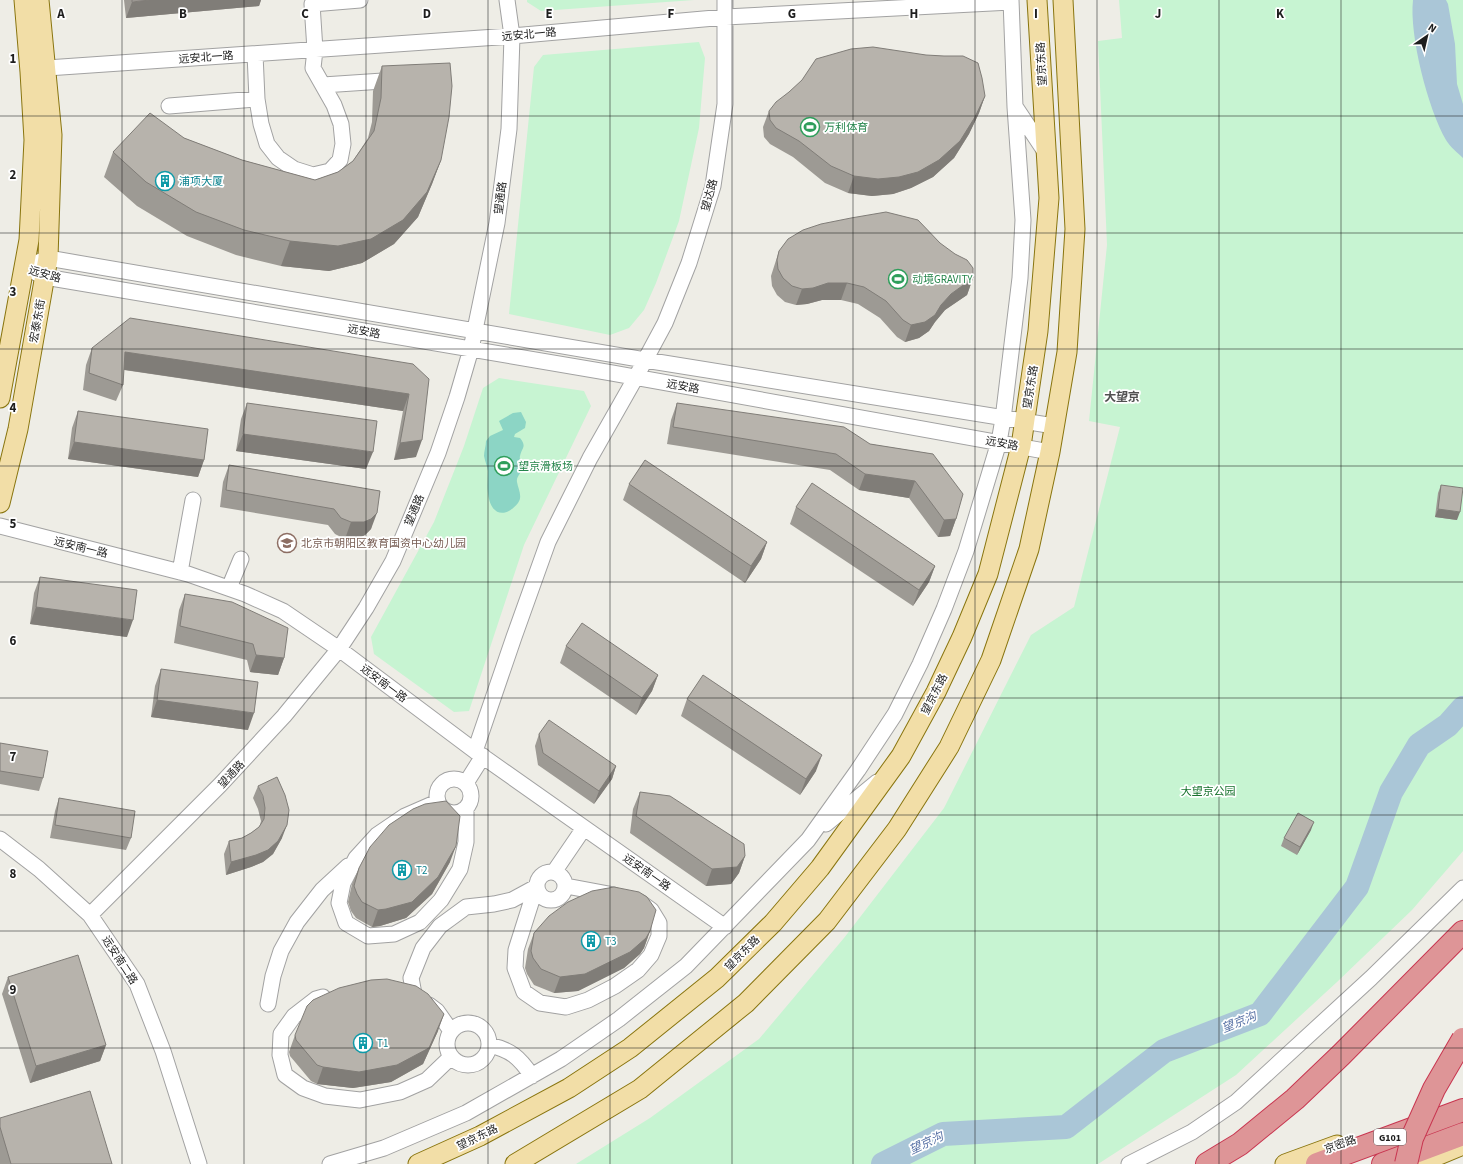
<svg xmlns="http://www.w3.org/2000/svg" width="1463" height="1164" font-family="'Source Sans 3','Noto Sans SC',sans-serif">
<rect width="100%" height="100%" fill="#eeede6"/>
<path fill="#c7f4d2" d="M527 0H694L541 11 527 2Z
M1119 0H1463V851L1412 910 1337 982 1236 1075 1098 1164H576L650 1118 759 1039 844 938 944 808 1031 635 1074 607 1120 427 1089 421 1107 245 1098 41 1122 38Z
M699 42 705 58 699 128 679 221 656 283 644 310 629 328 610 335 509 314 534 67 543 55Z
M499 378 584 391 591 406 524 545 469 711 454 712 374 654 371 637 434 522 464 446 483 388Z"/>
<path fill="#8cd5c5" d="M521 412 526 422 525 428 515 434 514 437 520 438C527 447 522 447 520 456 519 460 522 464 523 468 521 473 516 477 517 482 518 489 523 496 518 503 504 520 490 514 488 493 487 486 488 478 488 471 487 466 485 461 484 456 484 451 486 446 486 441L490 436 503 430 499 421 513 413Z"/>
<path fill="#aac6d7" d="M1413 0H1446L1448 4 1455 44 1457 84 1463 104V158C1458 153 1450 147 1446 140 1428 109 1409 35 1413 0Z"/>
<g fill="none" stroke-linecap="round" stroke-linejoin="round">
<path stroke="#aac6d7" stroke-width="24" d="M883 1164 943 1134 1066 1127 1164 1051 1260 1014 1357 887 1391 792 1419 745 1448 725 1463 708"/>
<g stroke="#a2a2a2" stroke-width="17">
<path id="minor" d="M255 54 257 99 261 124 267 144 278 158 294 169 313 175 330 171 340 160 343 144 341 124 334 105 313 68 315 50 312 4 360 0
M47 68 512 36 726 17 1011 2
M323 85 398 80
M169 106 257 99
M1016 108 1046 153
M24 268 48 258 645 360 1054 426
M36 273 45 277 612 373 1050 452
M0 526 188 574 245 594 283 611 339 649 475 751 725 927
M180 572 193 500
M229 588 241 559
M475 751 514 637 548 542 590 458 636 377 665 323 689 263 713 186 725 104V0
M437 796a17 17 0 1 1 34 0a17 17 0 1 1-34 0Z
M466 783 483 756
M437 802 405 816 377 835 356 858 343 883 339 903 346 923 368 936 394 934 420 922 441 900 460 869 466 842V808
M826 824 877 782
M0 839 39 869 90 915 137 984 163 1051 199 1164
M537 886a14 14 0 1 1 28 0a14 14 0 1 1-28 0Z
M554 872 584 828
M566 886 614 895
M536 887 516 950 515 968 524 992 540 1003 566 1007 588 1000 615 986 638 970 651 955 659 936V923L651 910 640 902
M90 915 220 785 284 716 339 649 366 608 393 561 438 453 457 397 471 349 497 223 509 129 512 36 507 0
M414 994 411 978 423 948 440 926 466 907 494 904 512 900 536 887
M323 997 316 999 294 1016 281 1034 280 1055 285 1075 303 1088 325 1096 360 1100 400 1092 427 1080 451 1057
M268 1004 273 976 281 951 297 922 322 890 348 866
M429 1005 437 1011 451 1031
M447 1044a21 21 0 1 1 42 0a21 21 0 1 1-42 0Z
M489 1045C511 1050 519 1057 532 1076
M330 1164 384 1148 466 1113 561 1059 619 1019 686 966 808 840 858 770 895 714 920 664 944 609 966 551 999 442 1003 419 1020 278 1023 220 1015 107 1011 0
M1129 1164 1192 1132 1236 1102 1371 978 1463 888"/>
</g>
<g stroke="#89750f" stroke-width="21">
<path id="major" d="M0 398 29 240 34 140 30 72 24 0
M0 503 18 429 48 258 52 135 39 0
M418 1164 480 1136 569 1088 630 1048 717 978 773 923 820 868 901 756 936 692 962 637 988 574 1021 446 1038 331 1049 198 1037 0
M515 1164 640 1089 746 1003 827 921 897 829 949 747 991 660 1029 549 1050 452 1067 352 1075 229 1063 0
M1285 1164 1337 1145
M1417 1164 1463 1145"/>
</g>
<g stroke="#c83650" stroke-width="24">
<path id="highway" d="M1207 1164 1240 1144 1295 1099 1341 1055 1463 932
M1317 1164 1463 1110
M1383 1164 1463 1134"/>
</g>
<use href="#minor" stroke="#fff" stroke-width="15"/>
<use href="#major" stroke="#f2dea7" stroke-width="19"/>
<use href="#highway" stroke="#de9597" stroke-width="22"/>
<g stroke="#c83650" stroke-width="24" stroke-linecap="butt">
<path id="highway-bridge" d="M1406 1164 1412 1138 1434 1089 1463 1039"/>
</g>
<use href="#highway-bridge" stroke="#de9597" stroke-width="22"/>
</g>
<path fill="#9d9a94" d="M124 0H261L259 6 126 18Z
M382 66 441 160 432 184 418 217 394 244 362 263 329 271 281 266 236 255 187 236 137 206 104 177 113 152 184 138 242 160 315 180 338 172 353 161 368 138 372 122 373 91Z
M985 96 979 113 969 134 954 158 933 177 911 188 893 194 872 196 848 193 825 183 793 157 770 144 764 137 763 127 769 111Z
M779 251 973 278 967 295 945 310 935 322 929 331 919 338 905 342 897 337 880 318 858 304 841 300H822L807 304 796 305 785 302 777 295 772 286 771 276Z
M92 348 413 364 416 457 394 460 403 411 124 370 123 385 116 401 83 390 86 365Z
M247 403 366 469 236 451 241 419Z
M677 403 870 444 933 454 956 519 950 536 938 537 909 498 859 490 830 470 667 444 671 420Z
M78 411 204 460 198 477 68 459 72 428Z
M229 465 380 491 371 529 365 535 357 539H345L335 534 328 525 220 507 223 482Z
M629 484 767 542 761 559 745 583 623 500Z
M1441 485 1457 520 1435 517 1438 493Z
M796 507 935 566 929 582 913 606 790 524Z
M40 577 127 637 30 624 34 593Z
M185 594 284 658 278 675 250 672 247 660 174 643 179 610Z
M566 646 658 675 652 691 636 715 560 663Z
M161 669 248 730 151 717 155 686Z
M687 699 816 771 800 795 681 716Z
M539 734 616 766 612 779 594 804 538 765 535 746Z
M0 743 43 778 39 791 0 784Z
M258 786 282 838 273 854 263 862 251 867 226 875 224 854 229 841 242 838 251 833 259 827 260 825 261 821 258 809 253 798Z
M640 792 745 856 739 873 731 884 706 886 630 833 633 809Z
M59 798 131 838 126 850 50 838 55 811Z
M1311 830 1297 855 1281 846 1284 838Z
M450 862 432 894 406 918 380 926 372 927 356 918 351 911 348 902 352 884 359 868Z
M650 931 644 948 640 954 624 968 578 991 554 993 534 985 527 974 525 968 528 949 534 933Z
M8 977 106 1045 100 1061 30 1083 2 994Z
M438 1031 423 1064 391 1082 353 1088 317 1084 311 1081 290 1056 289 1052 295 1035Z
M0 1118 112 1164H0Z"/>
<path fill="#807d78" d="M150 0H261L259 6 126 18 132 2Z
M985 96 979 113 969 134 954 158 933 177 911 188 893 194 872 196 848 193 854 176Z
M441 160 432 184 418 217 394 244 362 263 329 271 281 266 290 241Z
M973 278 967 295 945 310 935 322 929 331 919 338 905 342 911 325 941 305 951 294Z
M828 283H847L841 300H822L807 304 796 305 802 289Z
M125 352 409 394 403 411 119 369Z
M243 434 373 452 366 469 236 451Z
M422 440 416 457 394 460 400 443Z
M74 442 204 460 198 477 68 459Z
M865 474 915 481 909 498 859 490Z
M1438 509 1460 512 1457 520 1435 517Z
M377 513 371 529 365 535 357 539H345L351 522Z
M956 519 950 536 938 537 944 520Z
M767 542 761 559 745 583 751 566Z
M935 566 929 582 913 606 919 590Z
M36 607 133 620 127 637 30 624Z
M256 655 284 658 278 675 250 672Z
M658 675 652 691 636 715 642 698Z
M157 700 254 713 248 730 151 717Z
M822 755 816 771 800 795 806 779Z
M616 766 612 779 594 804 599 791Z
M1314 822 1311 830 1297 855 1300 847Z
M287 825 282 838 273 854 263 862 251 867 226 875 231 862Z
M456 846 450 862 432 894 406 918 380 926 372 927 378 910Z
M745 856 739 873 731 884 706 886 712 869Z
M650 931 644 948 640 954 624 968 578 991 554 993 560 977Z
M444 1014 438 1031 423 1064 391 1082 353 1088 317 1084 323 1067Z
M106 1045 100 1061 30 1083 36 1066Z"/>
<path fill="#b7b3ac" stroke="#807d78" d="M132 0H150L132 2Z
M873 47 926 55 944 56H963L978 63 982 78 985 96 975 117 960 141 939 160 918 172 899 177 878 179 854 176 831 166 799 141 776 128 770 120 769 111 776 102 789 92 802 80 816 59 851 49Z
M450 63 452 86 449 117 441 160 427 192 403 220 371 239 338 246 290 241 244 230 196 212 146 182 113 152 150 113 184 138 242 160 315 180 338 172 353 161 374 131 381 98 382 66Z
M886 212 918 220 940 243 955 254 967 260 973 268V278L951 294 941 305 935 315 925 322 911 325 903 320 886 301 864 287 847 283H828L813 288 802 289 792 286 783 278 778 269 777 260 779 251 788 239 803 230 821 224 851 218Z
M130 318 413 364 429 379 422 440 400 443 409 394 125 352 123 385 89 373 92 348Z
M247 403 377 421 373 452 243 434Z
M677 403 844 427 870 444 933 454 963 494 956 519 944 520 915 481 865 474 836 454 673 427Z
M78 411 208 429 204 460 74 442Z
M645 460 767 542 751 566 629 484Z
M229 465 380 491 377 513 371 519 364 522H351L341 518 334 509 226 490Z
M812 483 935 566 919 590 796 507Z
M1441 485 1463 488 1460 512 1438 509Z
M40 577 137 590 133 620 36 607Z
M185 594 232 602 288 628 284 658 256 655 253 644 180 626Z
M582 623 658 675 642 698 566 646Z
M161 669 258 682 254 713 157 700Z
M703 675 822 755 806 779 687 699Z
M549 720 616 766 599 791 543 753 539 734Z
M0 743 48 751 43 778 0 771Z
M277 777 285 795 289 810 287 825 278 841 268 850 256 855 231 862 229 841 242 838 251 833 259 827 264 819 265 808 263 796 258 786Z
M640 792 670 796 744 844 745 856 737 867 712 869 636 816Z
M59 798 135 811 131 838 55 825Z
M446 801 460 816 456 846 438 877 412 902 386 909 378 910 362 902 357 894 354 886 359 868 370 847 389 825 413 809 425 804Z
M1298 813 1314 822 1300 847 1284 838Z
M614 887 639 892 647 897 656 910 650 931 646 938 630 952 585 974 560 977 541 969 533 958 531 951 534 933 549 916 568 902 592 891Z
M78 955 106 1045 36 1066 8 977Z
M387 979 416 986 428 994 444 1014 429 1048 397 1065 359 1072 323 1067 317 1065 296 1040 295 1035 307 1006 313 1000 339 988 371 980Z
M90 1091 112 1164H11L0 1127V1118Z"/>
<path fill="none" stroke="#1e1e1e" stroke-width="1" stroke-opacity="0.55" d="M122 0V1164M244 0V1164M366 0V1164M488 0V1164M610 0V1164M732 0V1164M853 0V1164M975 0V1164M1097 0V1164M1219 0V1164M1341 0V1164M0 116H1463M0 233H1463M0 349H1463M0 466H1463M0 582H1463M0 698H1463M0 815H1463M0 931H1463M0 1048H1463"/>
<defs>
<g id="stadium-ring" transform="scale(1)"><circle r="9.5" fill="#fff" stroke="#2e9e5b" stroke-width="1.5"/><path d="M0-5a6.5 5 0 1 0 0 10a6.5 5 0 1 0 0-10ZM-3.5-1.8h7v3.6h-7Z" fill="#2e9e5b"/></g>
<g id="building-ring" transform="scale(1)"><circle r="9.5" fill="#fff" stroke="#0f9aa8" stroke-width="1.5"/><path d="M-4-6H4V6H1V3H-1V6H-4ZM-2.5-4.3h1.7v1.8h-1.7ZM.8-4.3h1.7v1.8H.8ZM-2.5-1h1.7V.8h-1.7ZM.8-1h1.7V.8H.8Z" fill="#0f9aa8"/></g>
<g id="school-ring" transform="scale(1)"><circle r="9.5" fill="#fff" stroke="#8d6e63" stroke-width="1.5"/><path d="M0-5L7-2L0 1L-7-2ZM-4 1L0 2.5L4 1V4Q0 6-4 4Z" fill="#8d6e63"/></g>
</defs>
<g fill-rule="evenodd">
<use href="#stadium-ring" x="810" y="127"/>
<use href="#building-ring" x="165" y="181"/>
<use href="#stadium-ring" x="898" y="279"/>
<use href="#stadium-ring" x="504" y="466"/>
<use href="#school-ring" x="287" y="543"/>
<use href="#building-ring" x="402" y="870"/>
<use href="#building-ring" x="591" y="941"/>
<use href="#building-ring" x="363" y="1043"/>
</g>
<g text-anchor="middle" stroke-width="3.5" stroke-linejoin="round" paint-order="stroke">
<rect fill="#fff" stroke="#626262" stroke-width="1" x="1374" y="1129" width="32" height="16" rx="3"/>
<g font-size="10" font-weight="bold" fill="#1e1e1e">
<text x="1390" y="1141">G101</text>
</g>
<g font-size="11" fill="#1e1e1e" stroke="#fff">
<text transform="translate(529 34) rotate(-5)" y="4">远安北一路</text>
<text transform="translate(206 57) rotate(-4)" y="4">远安北一路</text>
<text transform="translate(1041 64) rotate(-93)" y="4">望京东路</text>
<text transform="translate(709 195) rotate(-75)" y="4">望达路</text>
<text transform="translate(500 198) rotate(-83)" y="4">望通路</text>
<text transform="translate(45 274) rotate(16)" y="4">远安路</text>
<text transform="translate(37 321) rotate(-80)" y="4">宏泰东街</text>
<text transform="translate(364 331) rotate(10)" y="4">远安路</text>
<text transform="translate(683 386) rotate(10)" y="4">远安路</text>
<text transform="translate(1030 387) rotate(-81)" y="4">望京东路</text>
<text transform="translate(1002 443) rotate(10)" y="4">远安路</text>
<text transform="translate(414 510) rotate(-67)" y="4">望通路</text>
<text transform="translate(81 547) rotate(14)" y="4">远安南一路</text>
<text transform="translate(384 683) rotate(37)" y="4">远安南一路</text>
<text transform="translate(934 694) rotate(-63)" y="4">望京东路</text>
<text transform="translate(231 774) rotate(-47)" y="4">望通路</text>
<text transform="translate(647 872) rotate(35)" y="4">远安南一路</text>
<text transform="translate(742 953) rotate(-45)" y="4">望京东路</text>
<text transform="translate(120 960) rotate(57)" y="4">远安南二路</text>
<text transform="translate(477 1137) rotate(-26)" y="4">望京东路</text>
<text transform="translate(1340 1144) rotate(-19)" y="4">京密路</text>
</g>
<g font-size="11" fill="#27864d" stroke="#fff" text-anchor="start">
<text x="824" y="131">万利体育</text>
<text x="912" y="283">动境GRAVITY</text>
<text x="518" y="470">望京滑板场</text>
</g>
<g font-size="11" fill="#0d838f" stroke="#fff" text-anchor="start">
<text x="179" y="185">浦项大厦</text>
<text x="416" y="874">T2</text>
<text x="605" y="945">T3</text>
<text x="377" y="1047">T1</text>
</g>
<g font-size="11" fill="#785e54" stroke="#fff" text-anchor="start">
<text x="301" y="547">北京市朝阳区教育国资中心幼儿园</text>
</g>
<g font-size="11" fill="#17722d" stroke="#fff">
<text x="1208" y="795">大望京公园</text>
</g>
<g font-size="12" font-weight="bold" fill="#515151" stroke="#fff">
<text x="1122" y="401">大望京</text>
</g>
<g font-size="12" font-style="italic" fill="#556fa4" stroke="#fff">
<text transform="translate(1239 1022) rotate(-22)" y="4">望京沟</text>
<text transform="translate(926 1143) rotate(-25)" y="4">望京沟</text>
</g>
</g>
<g font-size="13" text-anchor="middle" font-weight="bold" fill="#1e1e1e" stroke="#fff" stroke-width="3.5" stroke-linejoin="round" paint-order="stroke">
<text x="61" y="18">A</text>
<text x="183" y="18">B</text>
<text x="305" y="18">C</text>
<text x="427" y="18">D</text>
<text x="549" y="18">E</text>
<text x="671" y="18">F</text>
<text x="792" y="18">G</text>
<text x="914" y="18">H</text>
<text x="1036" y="18">I</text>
<text x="1158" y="18">J</text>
<text x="1280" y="18">K</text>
<text x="13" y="63">1</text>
<text x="13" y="179">2</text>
<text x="13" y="296">3</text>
<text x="13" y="412">4</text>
<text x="13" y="528">5</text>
<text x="13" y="645">6</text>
<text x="13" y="761">7</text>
<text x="13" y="878">8</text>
<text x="13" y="994">9</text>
</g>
<g transform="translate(1427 36) rotate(34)" stroke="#ffffff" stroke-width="3" paint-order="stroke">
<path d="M0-3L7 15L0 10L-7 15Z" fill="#1e1e1e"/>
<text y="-6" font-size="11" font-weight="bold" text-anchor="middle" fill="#1e1e1e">N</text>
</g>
</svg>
